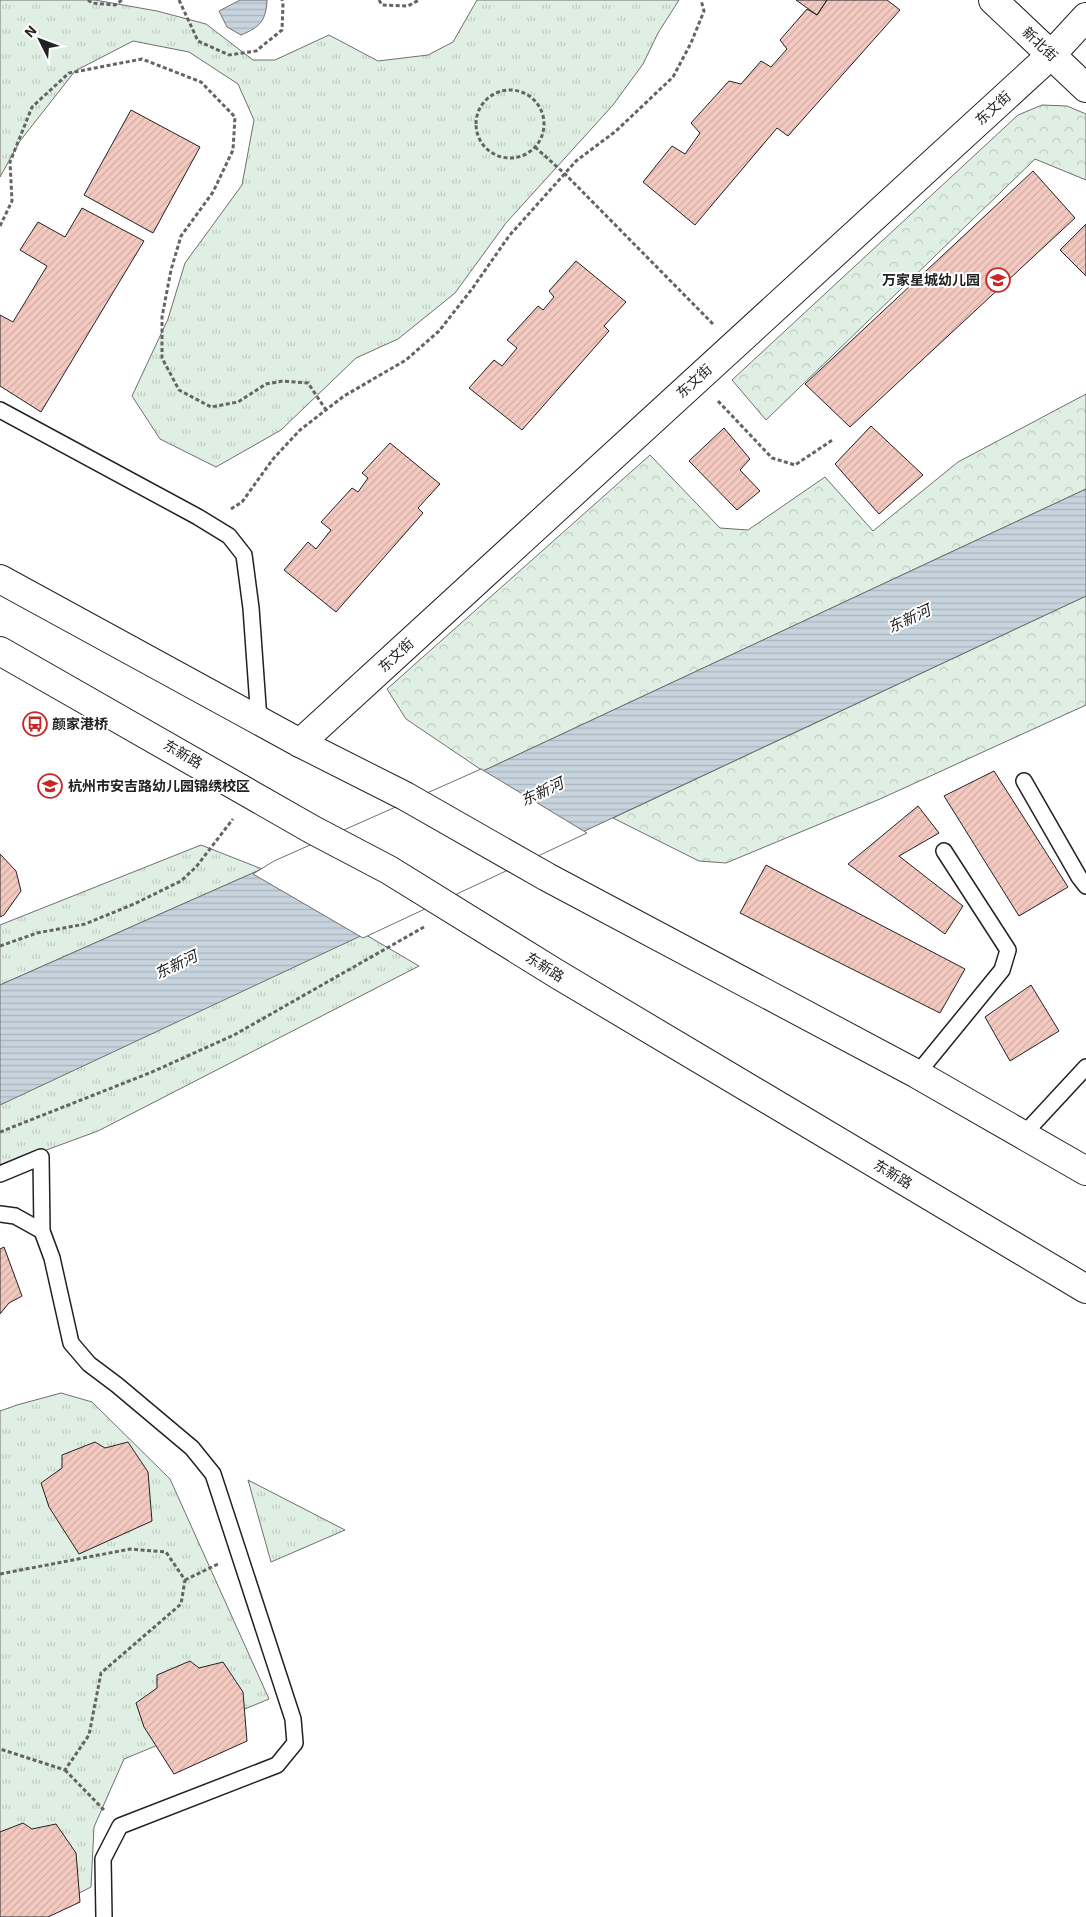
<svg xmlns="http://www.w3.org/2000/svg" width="1086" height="1917" font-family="'Exo 2','Noto Sans SC',sans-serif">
<defs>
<pattern id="grass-tufts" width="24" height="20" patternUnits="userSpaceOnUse" patternTransform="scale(1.25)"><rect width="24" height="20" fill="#e0efe3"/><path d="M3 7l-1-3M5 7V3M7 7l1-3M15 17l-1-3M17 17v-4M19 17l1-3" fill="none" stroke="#c0cdc2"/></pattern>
<pattern id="forest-crowns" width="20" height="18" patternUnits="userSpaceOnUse" patternTransform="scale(1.25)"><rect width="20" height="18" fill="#e0efe3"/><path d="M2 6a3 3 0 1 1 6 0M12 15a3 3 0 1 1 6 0" fill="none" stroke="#c0cdc2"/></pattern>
<pattern id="water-rules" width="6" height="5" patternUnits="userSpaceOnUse" patternTransform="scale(1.25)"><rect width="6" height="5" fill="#c7d3dd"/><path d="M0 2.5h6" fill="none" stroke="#abb5bd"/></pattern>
<pattern id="building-hatch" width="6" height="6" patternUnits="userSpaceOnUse" patternTransform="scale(1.25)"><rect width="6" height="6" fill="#f3c9c0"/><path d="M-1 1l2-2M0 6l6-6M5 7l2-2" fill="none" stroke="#d0aca5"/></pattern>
</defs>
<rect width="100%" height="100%" fill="#fff"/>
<path fill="url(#grass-tufts)" stroke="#6f6f6f" d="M0 0H95L157 11 206 24 253 60H275L329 35 378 61 428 55 453 42 477 0H679L658 33 643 64 613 105 506 223 455 293 398 339 356 358 281 430 216 467 160 439 132 396 168 319 185 263 242 185 254 120 238 84 189 52 133 41 75 71 20 141 0 177Z
M201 845 262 869 0 985V925Z
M361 932 419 966 98 1131 0 1167V1090Z
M61 1393 92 1402 170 1479 269 1699 124 1759 94 1827 91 1887 32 1917H0V1411L17 1405Z
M248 1480 345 1530 271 1562Z"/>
<path fill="url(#forest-crowns)" stroke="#6f6f6f" d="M1042 105 1067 106 1086 114V180L1035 159 766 420 732 380 1018 115Z
M1086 394V489L483 771 406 719 387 689 650 455 720 528 748 530 825 477 873 531 958 462Z
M1086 596V705L880 799 726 863 699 861 613 818Z"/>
<path fill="url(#water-rules)" stroke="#6f6f6f" d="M240 0H267C266 21 260 27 241 35L227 27 219 11Z
M1086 489V596L0 1105V985L483 771Z"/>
<path fill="#fff" stroke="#6f6f6f" d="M481 769 587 833 363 938 253 874 274 861Z"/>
<path fill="url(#building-hatch)" stroke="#222" d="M796 0H827L817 15Z
M827 0H887L900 10 788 136 777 128 695 225 643 182 672 146 685 154 700 133 691 123 729 81 741 84 761 61 771 67 787 49 780 40 807 9 817 15Z
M131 110 200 147 153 233 84 195Z
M1033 171 1075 218 850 427 805 384Z
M82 208 144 241 41 412 0 386V315L13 322 47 266 20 250 38 222 65 237Z
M1086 224V276L1060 250Z
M576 261 626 302 604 326 609 331 522 430 469 388 494 360 502 366 517 348 507 340 538 306 543 310 554 297 549 291Z
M871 426 923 475 879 514 835 464Z
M724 428 750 459 740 470 760 491 737 510 689 461Z
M390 443 440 484 418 508 423 513 336 612 284 570 308 542 316 549 331 530 321 522 352 488 358 492 368 478 362 473Z
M994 771 1068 887 1019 916 944 796Z
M918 806 939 833 899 856 963 906 945 934 848 864Z
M0 854 16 871 21 891 4 915 0 917Z
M766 865 965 969 940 1013 740 913Z
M1031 985 1059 1031 1010 1061 985 1017Z
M4 1247 22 1296 9 1303 0 1314V1249Z
M95 1442 105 1448 128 1442 148 1472 152 1521 79 1554 49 1507 41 1483 62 1468V1455Z
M190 1661 199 1668 223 1662 243 1692 247 1741 174 1774 144 1727 136 1703 157 1688V1675Z
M23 1823 32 1829 56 1824 76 1853 80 1902 48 1917H0V1832Z"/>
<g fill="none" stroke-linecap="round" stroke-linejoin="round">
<g stroke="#222" stroke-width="18">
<path id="lane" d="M0 410 198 517 229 536 244 555 251 608 259 720
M1024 781 1079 877 1086 886
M917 1074 1002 970 1008 950 944 851
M1023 1135 1086 1067
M0 1174 41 1157 42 1231
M0 1214 15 1216 42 1231 52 1258 71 1343 89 1364 117 1385 192 1448 213 1474 293 1719 295 1743 277 1765 120 1826 103 1859 104 1917"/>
</g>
<g stroke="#222" stroke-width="30">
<path id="street" d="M993 0 1086 88"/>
</g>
<g stroke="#222" stroke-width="30">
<path id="secondary" d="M300 743 1051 55 1086 17"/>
</g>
<g stroke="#222" stroke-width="30">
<path id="primary" d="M0 579 300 743 405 796 547 877 917 1074 1086 1171
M0 651 313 830 389 870 557 974 1086 1289"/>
</g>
<path stroke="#646464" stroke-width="3" stroke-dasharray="4 2.5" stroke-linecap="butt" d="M88 0 92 3 115 5 122 0
M179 0 198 41 229 55 256 51 282 30 283 5 282 0
M379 0 382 5 408 6 419 0
M476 124a34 34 0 1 1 68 0a34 34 0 1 1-68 0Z
M535 147 565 174 713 324
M0 226 12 201 10 162 32 107 69 73 142 59 201 82 235 117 233 150 213 192 181 236 171 270 162 317V358L179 390 211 407 238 402 266 384 283 381 308 383 326 410
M718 401 772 458 795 465 834 439
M231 509 242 502 273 459 300 430 344 396 406 360 439 331 472 289 509 236 576 161 616 131 673 77 691 43 704 11 701 0
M0 946 37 933 85 924 134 904 181 881 196 867 233 819
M0 1132 152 1072 234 1035 424 927
M0 1574 130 1549 166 1552 185 1580 181 1604 101 1673 89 1735 65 1770 0 1749
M185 1580 218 1564
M65 1770 104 1810"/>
<use href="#lane" stroke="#fff" stroke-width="15"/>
<use href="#street" stroke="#fff" stroke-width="28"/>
<use href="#secondary" stroke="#fff" stroke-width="28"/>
<use href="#primary" stroke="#fff" stroke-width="28"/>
</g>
<defs>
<g id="school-ring" transform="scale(1.25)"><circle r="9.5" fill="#fff" stroke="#c62828" stroke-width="1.5"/><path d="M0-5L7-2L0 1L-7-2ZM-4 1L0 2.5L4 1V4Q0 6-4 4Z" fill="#c62828"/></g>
<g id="bus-ring" transform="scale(1.25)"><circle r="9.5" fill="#fff" stroke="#c62828" stroke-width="1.5"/><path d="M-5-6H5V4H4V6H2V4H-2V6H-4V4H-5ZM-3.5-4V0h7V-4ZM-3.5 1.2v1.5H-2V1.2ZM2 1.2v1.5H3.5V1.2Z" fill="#c62828"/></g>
</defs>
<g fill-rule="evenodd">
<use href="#school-ring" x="998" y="280"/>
<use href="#bus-ring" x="35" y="724"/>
<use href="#school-ring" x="50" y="786"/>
</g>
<g text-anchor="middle" stroke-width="4" stroke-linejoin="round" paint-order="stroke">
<g font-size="14" fill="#222" stroke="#fff">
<text transform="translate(1040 44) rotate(43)" y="5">新北街</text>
<text transform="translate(993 108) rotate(-42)" y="5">东文街</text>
<text transform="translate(694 381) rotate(-42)" y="5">东文街</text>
<text transform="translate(396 655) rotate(-43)" y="5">东文街</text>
<text transform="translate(183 754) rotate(30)" y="5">东新路</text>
<text transform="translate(545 967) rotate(32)" y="5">东新路</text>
<text transform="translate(893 1174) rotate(31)" y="5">东新路</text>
</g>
<g font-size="14" font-weight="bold" fill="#222" stroke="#fff" text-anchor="start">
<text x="980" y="285" text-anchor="end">万家星城幼儿园</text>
<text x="52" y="729">颜家港桥</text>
<text x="68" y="791">杭州市安吉路幼儿园锦绣校区</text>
</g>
<g font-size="15" font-style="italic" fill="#222" stroke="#fff">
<text transform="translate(909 619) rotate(-25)" y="5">东新河</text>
<text transform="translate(542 792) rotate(-25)" y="5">东新河</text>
<text transform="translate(176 965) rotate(-26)" y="5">东新河</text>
</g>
</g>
<g transform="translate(40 40) rotate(312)" stroke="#ffffff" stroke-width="4" paint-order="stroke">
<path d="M0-4L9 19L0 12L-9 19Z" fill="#222222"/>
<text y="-8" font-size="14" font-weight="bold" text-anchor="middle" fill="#222222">N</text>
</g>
</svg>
